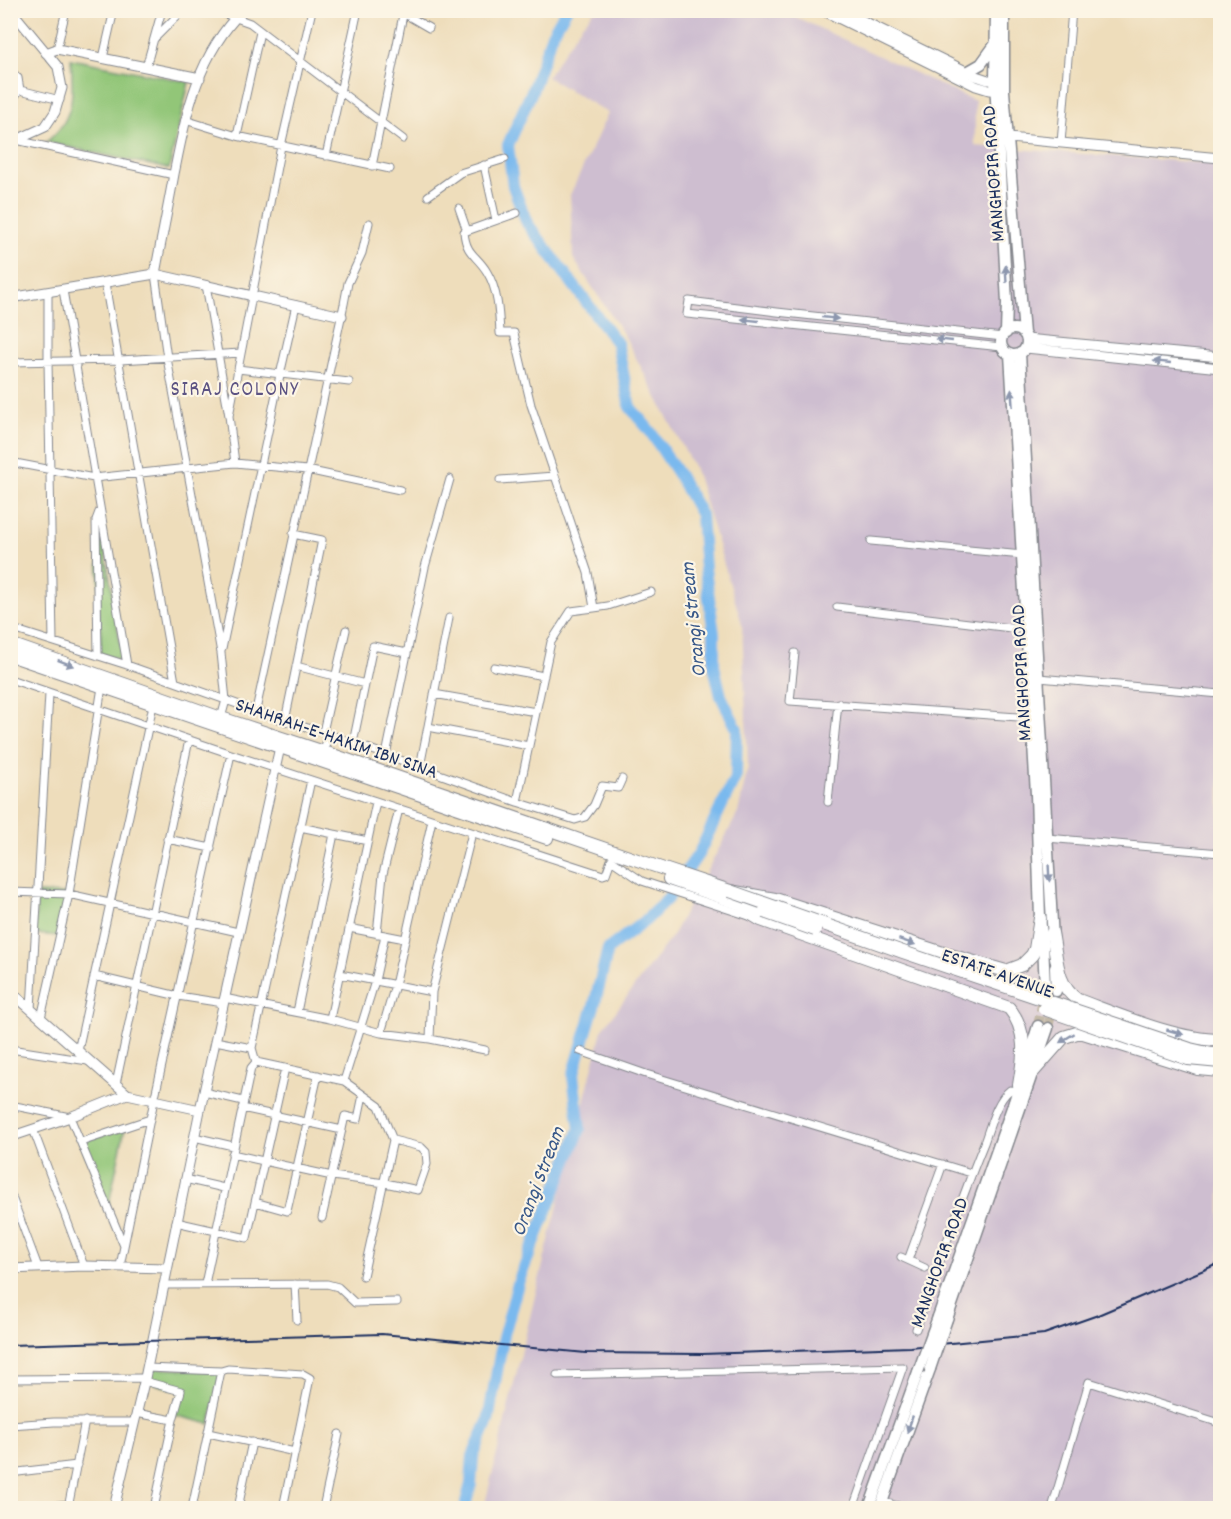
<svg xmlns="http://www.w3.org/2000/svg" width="1231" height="1519" font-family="Dekko,sans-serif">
<rect width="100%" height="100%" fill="#fcf5e5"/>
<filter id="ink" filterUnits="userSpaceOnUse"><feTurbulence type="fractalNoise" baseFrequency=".0167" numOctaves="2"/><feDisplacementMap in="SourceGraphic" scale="12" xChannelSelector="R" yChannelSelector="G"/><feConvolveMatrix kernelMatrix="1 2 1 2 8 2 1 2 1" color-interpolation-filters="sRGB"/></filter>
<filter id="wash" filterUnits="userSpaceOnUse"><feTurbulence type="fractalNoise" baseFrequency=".008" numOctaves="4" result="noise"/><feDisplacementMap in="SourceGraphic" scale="24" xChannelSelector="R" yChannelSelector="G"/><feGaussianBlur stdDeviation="1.35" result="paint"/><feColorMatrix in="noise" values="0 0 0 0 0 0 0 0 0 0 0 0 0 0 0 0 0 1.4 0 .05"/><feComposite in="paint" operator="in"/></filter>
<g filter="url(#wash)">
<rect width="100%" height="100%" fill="#edb"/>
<path fill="#cebed0" d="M594 11H783L975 101V146L1220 164V1508H484L534 1300 602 1030 672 936 738 813 748 767 742 624 696 472 624 335 573 258 570 195 608 113 547 77 581 26Z"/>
<path fill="#92c678" stroke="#567a6b" stroke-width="1.5" d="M71 59 189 82 169 169 46 142C76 119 73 93 71 59Z
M102 530 123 661 100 654 98 531Z
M37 893 69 894 60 936 35 934Z
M125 1128 108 1208 81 1142Z
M147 1368 221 1371 210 1424 174 1415 181 1391 144 1381Z"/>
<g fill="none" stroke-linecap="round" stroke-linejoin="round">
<path stroke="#7ab9ee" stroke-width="12" d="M467 1508 466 1502 471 1484 473 1456 488 1421 503 1338 519 1280 580 1129 573 1076 594 1006 608 949 646 920 668 898 699 853 736 776 737 729 721 696 714 666V634L705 569 701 515 678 474 650 431 630 407 617 343 527 223 513 186 508 145 532 91 552 34 566 10"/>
</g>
</g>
<g filter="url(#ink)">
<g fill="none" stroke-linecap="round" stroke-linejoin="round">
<path stroke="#c4baa8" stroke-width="10" stroke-dasharray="10 5" stroke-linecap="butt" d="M1038 1026 1043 1000
M1048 1028 1056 991"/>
<g stroke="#84868c" stroke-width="9">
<path id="street" d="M214 10 250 23 403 139
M398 10 429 28
M867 10H868
M155 38 183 10
M57 49 66 10
M103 58 114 10
M146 67 162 10
M10 70 18 78 20 90 10 101
M20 90 60 100
M185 120 237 136 390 169
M237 136 260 32
M16 140 174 175
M1061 143 1072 10
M326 156 358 10
M484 165 496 220
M372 166 404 10
M428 196 460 173 505 159
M459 208 467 231
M155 274 167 358 221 653 226 700 221 718
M105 283 175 682
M206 285 229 416 235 463
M63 290 127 665
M48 292V361L53 641
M1002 347 687 314 689 301 777 312 1003 337
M10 362 120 360 241 353
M238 369 349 382
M229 416 281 146 312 10
M10 462 94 478 235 463 307 470 400 490
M500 480 554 476
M871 541 1023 555
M837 607 1027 630
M594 608 608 606 651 592
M10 628 127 665 285 721 322 540 293 534
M222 649 280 375 296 305
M795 653 790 701 1031 718
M98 656 96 520 99 512
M296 666 365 684
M494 667 544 676
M1039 678 1220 694
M10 679 231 754 603 875 606 874 611 860 642 881 749 916
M434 694 536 712
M256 710 344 304 348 283 362 253 369 223
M285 721 328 734 324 752
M428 727 529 746
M323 732 346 630
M328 734 517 802 575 820 585 817 594 805 602 786 618 788 622 779
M353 743 373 646 407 653
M386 755 425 567 450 479
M420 767 449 618
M517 802 551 642 571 611 594 608 588 573 531 405 514 333H500C499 313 498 290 487 272 477 255 466 255 464 232L517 213
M828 802 838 703
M300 827 368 841
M1047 838 1220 853
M167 839 211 848
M10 892 69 894 238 932
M349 928 405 939
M377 934 383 874 399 809
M340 974 432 992
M94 976 178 996 223 1003
M224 998 330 1019 381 1033 430 1039 485 1050
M31 1009 49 694
M297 1012 334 834
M41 1018 69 894 102 687
M330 1019 376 802
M381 1033 395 985 432 820
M430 1039 432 992 472 833
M215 1041 252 1048 256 1062 344 1081 379 1106 393 1140 363 1276
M252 1048 311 780
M10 1049 88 1061
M78 1051 153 705
M580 1051 646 1074 971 1173
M344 1081 375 981 385 935
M116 1084 189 740
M204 1092 243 1101
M10 1105 70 1117 124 1246
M242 1108 342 1130
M33 1129 84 1266
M194 1137 233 1146
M81 1142 150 1119
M232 1154 332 1176 385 1183 418 1190 427 1164 426 1152 421 1147 393 1140
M185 1179 224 1188
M10 1192 38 1267
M255 1202 287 1211 318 1075
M322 1218 345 1116 358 1119 363 1095
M176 1222 247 1238 285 1068
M901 1257 925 1268
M908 1260 943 1164
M120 1266 150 1119 231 754
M205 1284 251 1068 256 1062
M295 1284 297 1320
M163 1285 327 1284 338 1287 355 1303 397 1302
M916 1329C938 1267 959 1204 984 1143 990 1127 996 1101 1010 1090L1017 1091
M147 1368 221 1371 228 1369 303 1374 310 1378 283 1508
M557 1375 903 1367 853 1508
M10 1379 145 1378
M136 1413 173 1420 181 1391 144 1381
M10 1425 54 1422H134
M208 1433 295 1452
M10 1473 77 1465
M883 1502 906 1508
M284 1505 295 1508
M33 1508 69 1504
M68 1508 85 1421
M154 1508 173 1420
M192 1508 221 1371
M238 1508 252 1442
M323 1508 339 1434
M1052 1508 1089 1382 1220 1423"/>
</g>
<g stroke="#84868c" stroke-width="11">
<path id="secondary" d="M822 10 976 86 989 90 1002 91
M841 10 976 76 988 80H1000
M46 53 57 49 200 78
M1008 138 1220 158
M10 143 45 127 55 112 62 88 58 67 11 10
M155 274C161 241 168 208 174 174 186 115 197 55 243 10
M10 298 155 274 342 316
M1026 339 1220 357
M1026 348 1220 368
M10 991 127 1094 200 1110
M10 1137 70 1117 127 1094
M10 1269 84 1266 167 1268
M114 1508 145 1378 200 1110 280 747"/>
</g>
<g stroke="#84868c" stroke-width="13">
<path id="primary" d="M996 10 995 81 1007 303 1006 333
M1004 10V91L1024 334
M967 72 981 64 994 46
M1001 342a13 13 0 1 1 26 0a13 13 0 1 1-26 0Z
M1020 353 1053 940
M1010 354 1036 794 1040 918 1043 943 1045 989
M1055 968 1056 991
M938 1317 1014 1102 1038 1026
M947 1319 1048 1028
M869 1508 918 1372
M880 1508 930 1369"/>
</g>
<g stroke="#84868c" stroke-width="14">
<path id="highway" d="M10 644 221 718 324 752 652 865 730 891 775 899 943 953 1006 971 1022 965 1032 955 1035 949 1040 918
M10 655 547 838
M669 879 764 912
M746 911 761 920 1009 1008C1028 1031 1024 1057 1019 1085
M1052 933C1057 957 1056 986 1078 1000 1119 1015 1177 1040 1220 1040
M1033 1072 1064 1037 1080 1032 1198 1069 1220 1071"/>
</g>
<use href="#street" stroke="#fff" stroke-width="7"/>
<use href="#secondary" stroke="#fff" stroke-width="9"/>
<use href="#primary" stroke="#fff" stroke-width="10"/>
<use href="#highway" stroke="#fff" stroke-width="12"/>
<path stroke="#1b2f5e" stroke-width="2" d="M10 1345 382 1334 586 1353 702 1354 910 1347 1044 1334 1098 1315 1220 1263"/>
<g stroke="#84868c" stroke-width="13" stroke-linecap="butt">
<path id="primary-bridge" d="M930 1369 947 1319
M918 1372 938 1317"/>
</g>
<g stroke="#84868c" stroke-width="14" stroke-linecap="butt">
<path id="highway-bridge" d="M730 891 903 952 1190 1049 1212 1054 1220 1053
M764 912 815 930
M1044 1009 1188 1059 1220 1062"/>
</g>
<use href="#primary-bridge" stroke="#fff" stroke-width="10"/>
<use href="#highway-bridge" stroke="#fff" stroke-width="12"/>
</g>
<defs><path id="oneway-solid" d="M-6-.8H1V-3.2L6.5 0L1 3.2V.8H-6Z" transform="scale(1.5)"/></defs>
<g fill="#8d97ae">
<use href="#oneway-solid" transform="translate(1006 274) rotate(-93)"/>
<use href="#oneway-solid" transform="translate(830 318) rotate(6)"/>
<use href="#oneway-solid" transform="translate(750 320) rotate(-174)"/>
<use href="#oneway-solid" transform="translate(944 340) rotate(-174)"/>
<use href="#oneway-solid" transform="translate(1162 362) rotate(-174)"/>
<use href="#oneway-solid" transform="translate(1012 398) rotate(-94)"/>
<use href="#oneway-solid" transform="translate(66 663) rotate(20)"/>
<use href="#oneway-solid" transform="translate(1049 873) rotate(87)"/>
<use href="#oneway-solid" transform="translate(907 942) rotate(18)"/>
<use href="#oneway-solid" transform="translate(1175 1032) rotate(16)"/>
<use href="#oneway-solid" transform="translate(1067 1038) rotate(148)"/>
<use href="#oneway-solid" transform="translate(910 1424) rotate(109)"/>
</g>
</g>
<g text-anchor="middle" stroke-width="4.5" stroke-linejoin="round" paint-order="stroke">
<g font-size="20" fill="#1b2f5e" stroke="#fcf5e5">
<text transform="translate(992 174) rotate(-94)" y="7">MANGHOPIR ROAD</text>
<text transform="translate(1020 673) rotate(-93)" y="7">MANGHOPIR ROAD</text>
<text transform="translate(337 737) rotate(19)" y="7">SHAHRAH-E-HAKIM IBN SINA</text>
<text transform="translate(998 972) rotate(19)" y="7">ESTATE AVENUE</text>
<text transform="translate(938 1262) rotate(-70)" y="7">MANGHOPIR ROAD</text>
</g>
<g font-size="21" letter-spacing="1.5" fill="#5c5383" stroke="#fcf5e5">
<text x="235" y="395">SIRAJ COLONY</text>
</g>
<g font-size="21" font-style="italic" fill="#385889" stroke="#fcf5e5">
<text transform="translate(692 620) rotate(-96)" y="7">Orangi Stream</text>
<text transform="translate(537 1181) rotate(-69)" y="7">Orangi Stream</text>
</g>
</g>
<rect width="1231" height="1519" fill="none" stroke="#fcf5e5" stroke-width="36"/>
</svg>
